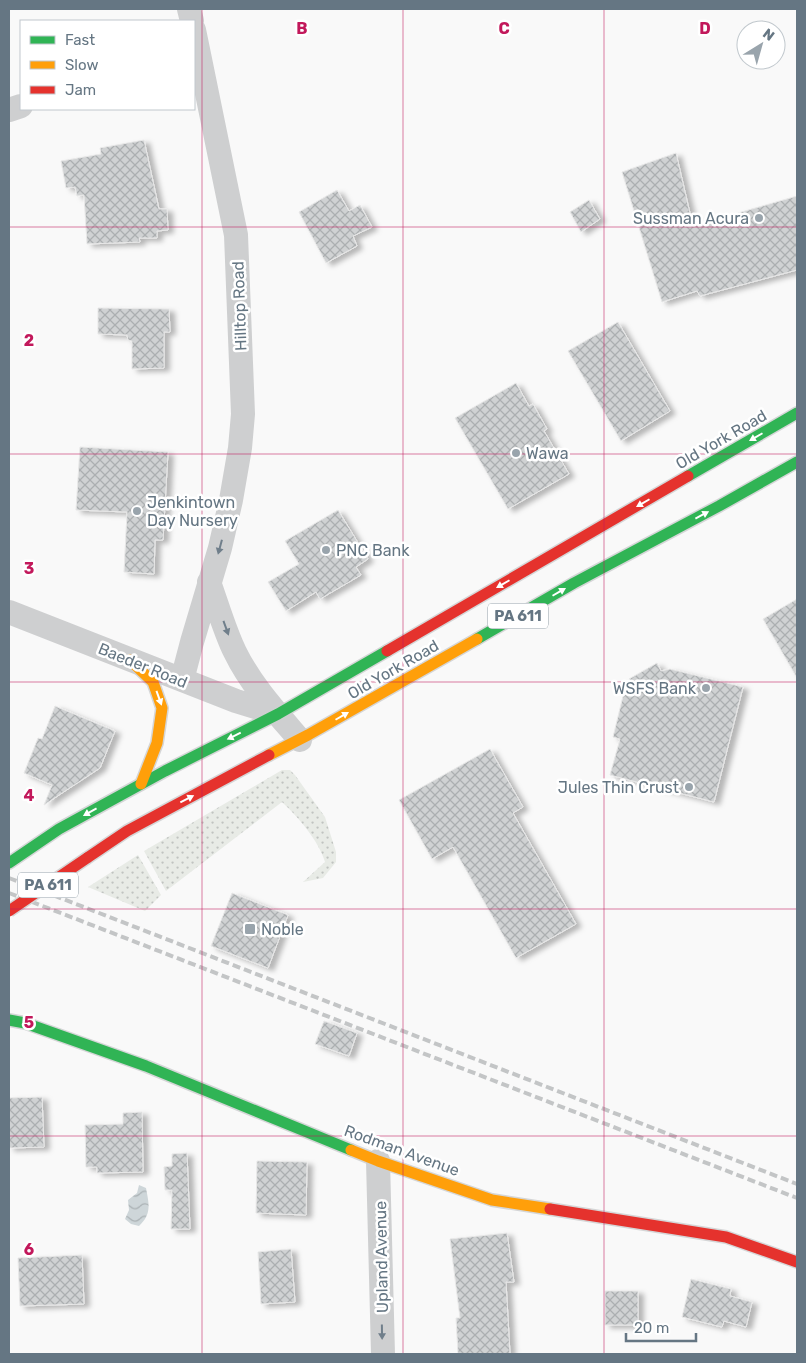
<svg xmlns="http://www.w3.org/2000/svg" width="806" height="1363" font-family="Rubik,sans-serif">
<defs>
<pattern id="grass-dots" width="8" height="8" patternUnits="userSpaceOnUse" patternTransform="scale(1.25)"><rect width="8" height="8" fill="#e8ebe6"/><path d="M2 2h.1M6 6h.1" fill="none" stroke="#c0c3c0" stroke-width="1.8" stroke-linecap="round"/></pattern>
<pattern id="water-waves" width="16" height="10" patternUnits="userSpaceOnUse" patternTransform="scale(1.25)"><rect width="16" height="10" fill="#ced6d9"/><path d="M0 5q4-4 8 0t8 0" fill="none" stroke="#abb2b5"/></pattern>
<pattern id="building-cross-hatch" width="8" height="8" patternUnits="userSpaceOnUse" patternTransform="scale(1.25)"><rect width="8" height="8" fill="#d0d2d3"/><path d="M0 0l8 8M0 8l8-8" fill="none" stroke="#acafb1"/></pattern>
<filter id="shadow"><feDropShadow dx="5.5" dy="3" stdDeviation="2.5" flood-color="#0004"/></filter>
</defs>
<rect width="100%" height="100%" fill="#f9f9f9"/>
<path fill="url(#grass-dots)" d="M282 770H290L295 775 325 817 336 852V862L323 878 303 882 325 862C319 841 298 817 282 802L166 891 144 851Z
M138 855 161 895 145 911 88 887Z"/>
<path fill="url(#water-waves)" d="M139 1185 146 1188C149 1204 152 1214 139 1226L131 1224 125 1219 129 1210 128 1200 137 1193Z"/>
<path fill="url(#building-cross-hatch)" stroke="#e8e8e8" filter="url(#shadow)" d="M144 140 159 209H167L168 230 157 231V238H139L140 242 87 244 84 195 77 196 75 187 66 188 61 161 101 154 100 148Z
M676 153 693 226 797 196V270L700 296 697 291 662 302 622 172Z
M337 190 349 211 360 205 372 227 353 236 357 246 326 263 299 212Z
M589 200 600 219 581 232 570 212Z
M98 308 169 309 170 332H164V368L132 369V341L128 340 127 335 98 334Z
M618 322 670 411 621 441 568 351Z
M516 383 529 406 533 404 547 429 544 431 569 474 508 509 455 418Z
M80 447 168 452 163 540H155L154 574 124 572 127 512 76 510Z
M338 510 368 559 356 567 361 575 320 599 316 592 286 611 268 582 299 564 285 541Z
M797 599V678L763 619Z
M657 663 661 671 670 669 743 687 714 802 610 775 620 739 613 737 623 696 635 689 629 679Z
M55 706 115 731 100 768 44 805 52 785 24 773 38 738 42 739Z
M490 749 523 807 513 813 576 924 516 958 453 847 432 859 399 800Z
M232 893 288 915 268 968 211 946Z
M324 1021 357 1033 349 1056 315 1044Z
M42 1097 44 1147 9 1148V1098Z
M142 1112 143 1172 97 1173V1167H86L85 1125 123 1124V1113Z
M187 1153 190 1229H171L172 1190H165L164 1167 172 1166V1154Z
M257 1161 307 1162 306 1215 256 1213Z
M507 1233 514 1282H506L510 1354H458L456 1318H460L450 1239Z
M291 1249 295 1302 261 1304 258 1252Z
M82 1255 84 1304 20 1306 18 1258Z
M691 1279 731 1289 730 1296 752 1302 746 1327 724 1321 722 1327 682 1317Z
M605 1291H638V1325H605Z"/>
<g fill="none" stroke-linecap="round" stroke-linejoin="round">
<g stroke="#d5d6d7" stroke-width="14">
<path id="fast" d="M688 476 797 413
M477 639 574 583 719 506 797 462
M9 863 59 829 165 771 278 714 387 651
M9 1020 25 1023 146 1066 351 1150"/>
</g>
<g stroke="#d5d6d7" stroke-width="14">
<path id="slow" d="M130 660 153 682 162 708 157 743 141 784
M269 755 308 735 477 639
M351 1150 378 1161 492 1200 550 1209"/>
</g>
<g stroke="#d5d6d7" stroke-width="14">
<path id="jam" d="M387 651 688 476
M87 858 127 831 269 755
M550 1209 726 1237 797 1262"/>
</g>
<path stroke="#cecfd0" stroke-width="24" d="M189 9 192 21
M9 110 21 106
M209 582C217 604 225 632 235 652 251 685 276 712 300 740
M9 612 236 701 278 714
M182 680 192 642 220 548 231 500 240 448 243 414 236 235 194 30
M378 1161 383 1354"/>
<use href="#fast" stroke="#30b455" stroke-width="11"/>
<use href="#slow" stroke="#ff9f0a" stroke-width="11"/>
<use href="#jam" stroke="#e5322d" stroke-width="11"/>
<path stroke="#c3c5c6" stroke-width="4" stroke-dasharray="8 4" stroke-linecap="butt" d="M9 878 797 1184
M9 893 797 1198"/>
<g stroke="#d5d6d6" stroke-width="14" stroke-linecap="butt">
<path id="jam-bridge" d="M9 911 87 858"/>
</g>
<use href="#jam-bridge" stroke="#e5322d" stroke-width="11"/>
</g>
<defs><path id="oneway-solid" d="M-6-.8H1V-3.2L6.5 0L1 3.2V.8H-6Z" transform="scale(1.25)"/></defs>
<g fill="#fff">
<use href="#oneway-solid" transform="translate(756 437) rotate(150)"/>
<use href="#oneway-solid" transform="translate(643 503) rotate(150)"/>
<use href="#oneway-solid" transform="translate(702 515) rotate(-28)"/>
<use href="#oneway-solid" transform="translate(503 584) rotate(150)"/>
<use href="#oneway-solid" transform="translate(559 592) rotate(-30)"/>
<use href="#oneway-solid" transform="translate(159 698) rotate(70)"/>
<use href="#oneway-solid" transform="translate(342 716) rotate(-30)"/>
<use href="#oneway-solid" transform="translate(234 736) rotate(154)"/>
<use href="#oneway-solid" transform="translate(187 799) rotate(-27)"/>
<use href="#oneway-solid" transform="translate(90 812) rotate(151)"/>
</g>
<g fill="#707f8b">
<use href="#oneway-solid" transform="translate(220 547) rotate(105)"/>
<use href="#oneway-solid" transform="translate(226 628) rotate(70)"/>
<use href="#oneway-solid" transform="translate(382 1332) rotate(89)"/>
</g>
<path fill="none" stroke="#c2185b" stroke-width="1" stroke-opacity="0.55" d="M202 9V1354M403 9V1354M604 9V1354M9 227H797M9 454H797M9 682H797M9 909H797M9 1136H797"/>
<g fill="#99a4ac" stroke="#fff" stroke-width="2">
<circle cx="759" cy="218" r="5"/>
<circle cx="516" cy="453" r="5"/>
<circle cx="137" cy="511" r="5"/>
<circle cx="326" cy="550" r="5"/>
<circle cx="706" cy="688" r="5"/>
<circle cx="689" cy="787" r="5"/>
<rect x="244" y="923" width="12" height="12" rx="2.5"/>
</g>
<g text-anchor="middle" stroke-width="5" stroke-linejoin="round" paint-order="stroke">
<g fill="#fff" stroke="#939fa8" stroke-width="1">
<rect x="488" y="603.5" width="60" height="25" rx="4"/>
<rect x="18" y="872.5" width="60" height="25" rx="4"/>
</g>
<g font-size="15" font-weight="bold" fill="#657683">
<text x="518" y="621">PA 611</text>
<text x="48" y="890">PA 611</text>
</g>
<g font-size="16" fill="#657683" stroke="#fff" text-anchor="start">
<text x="749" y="224" text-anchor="end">Sussman Acura</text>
<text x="526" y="459">Wawa</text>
<text x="147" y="508">Jenkintown<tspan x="147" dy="18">Day Nursery</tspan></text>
<text x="336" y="556">PNC Bank</text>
<text x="696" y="694" text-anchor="end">WSFS Bank</text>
<text x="679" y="793" text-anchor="end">Jules Thin Crust</text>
<text x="261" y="935">Noble</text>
</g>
<g font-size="16" fill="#657683" stroke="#fff">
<text transform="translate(239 306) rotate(-92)" y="6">Hilltop Road</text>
<text transform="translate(721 439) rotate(-30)" y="6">Old York Road</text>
<text transform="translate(143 665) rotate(22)" y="6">Baeder Road</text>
<text transform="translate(393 669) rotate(-30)" y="6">Old York Road</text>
<text transform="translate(402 1150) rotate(20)" y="6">Rodman Avenue</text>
<text transform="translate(381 1257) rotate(-91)" y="6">Upland Avenue</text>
</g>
</g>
<g font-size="16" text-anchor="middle" font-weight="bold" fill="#c2185b" stroke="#fff" stroke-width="5" stroke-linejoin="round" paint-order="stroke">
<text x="302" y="34">B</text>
<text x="504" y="34">C</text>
<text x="705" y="34">D</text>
<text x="29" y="346">2</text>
<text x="29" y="574">3</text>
<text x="29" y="801">4</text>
<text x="29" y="1028">5</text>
<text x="29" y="1255">6</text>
</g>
<rect width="806" height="1363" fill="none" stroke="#657683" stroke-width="20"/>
<rect x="20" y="20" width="175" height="90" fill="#ffffff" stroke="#c1c8cd"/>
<rect x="30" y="36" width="25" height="8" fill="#30b455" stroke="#c1c8cd"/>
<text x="65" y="45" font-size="15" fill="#657683">Fast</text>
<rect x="30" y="61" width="25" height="8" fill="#ff9f0a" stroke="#c1c8cd"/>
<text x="65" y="70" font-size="15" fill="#657683">Slow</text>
<rect x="30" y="86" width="25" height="8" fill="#e5322d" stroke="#c1c8cd"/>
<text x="65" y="95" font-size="15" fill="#657683">Jam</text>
<g transform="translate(761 45) rotate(37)"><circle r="24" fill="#ffffff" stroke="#c1c8cd"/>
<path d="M0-4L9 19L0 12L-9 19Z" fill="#99a4ac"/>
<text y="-8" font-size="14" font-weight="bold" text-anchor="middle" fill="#657683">N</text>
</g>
<path d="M626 1333v8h70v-8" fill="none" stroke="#657683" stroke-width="2.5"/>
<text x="634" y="1333" font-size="15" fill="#657683" stroke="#ffffff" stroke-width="4" paint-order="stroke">20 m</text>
</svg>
